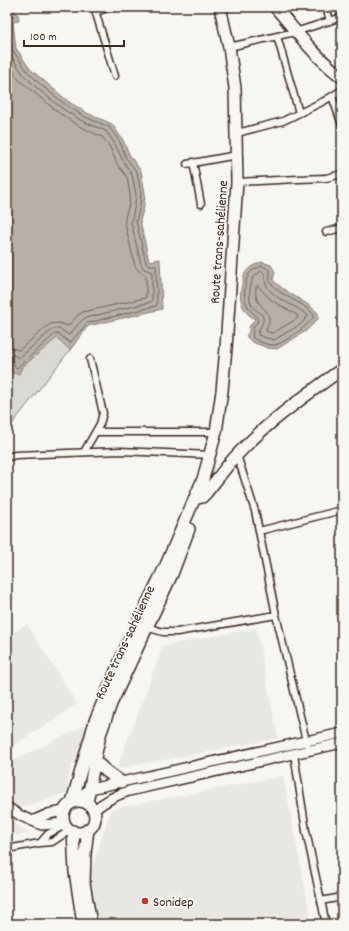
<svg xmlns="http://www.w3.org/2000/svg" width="349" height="931" font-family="Dekko,sans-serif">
<rect width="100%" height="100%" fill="#f6f6f2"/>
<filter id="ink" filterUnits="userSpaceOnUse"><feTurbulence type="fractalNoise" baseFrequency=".025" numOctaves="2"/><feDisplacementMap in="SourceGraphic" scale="8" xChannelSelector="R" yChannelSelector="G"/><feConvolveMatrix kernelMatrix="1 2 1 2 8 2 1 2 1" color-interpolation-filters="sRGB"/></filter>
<g filter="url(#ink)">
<path fill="#e8e7e2" d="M27 624 77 704 10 748 7 742V637Z
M256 628 278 738 117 769 163 646Z
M86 725 77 759 72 763 66 793 19 808 7 798V764Z
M283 776 312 924H98L91 884V871L111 809Z
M7 818 30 833 7 837Z"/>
<path fill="#dad9d3" stroke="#8a8278" d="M57 337 70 350 8 429 7 437V359L12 373 22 367Z"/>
<path fill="#b6b0a9" stroke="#857a71" d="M7 7 18 14 19 21 13 22 16 48 30 69 69 102 87 113 112 124 123 140 130 156 141 171 145 193 144 206 140 221 149 261 160 259 162 309 88 326 70 350 57 338 22 367 19 374 12 373 7 359Z
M262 262 271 265 275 272 273 280C286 294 304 299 318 313V319L306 331 277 349 268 348 252 342 246 336 249 332V327L255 319C240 311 238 296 243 281 243 278 244 274 246 272 249 267 256 264 262 262Z"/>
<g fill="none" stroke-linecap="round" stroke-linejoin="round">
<path stroke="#6c6056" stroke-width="1" d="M7 11 13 16 9 22 12 49 27 71 41 85 66 105 85 117 109 127 120 142 126 158 137 172 141 194 140 206 136 221 146 263 149 265H155L156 266 157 304 156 306 87 323 70 343 59 334H55L17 368 15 367 12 359 7 358
M7 50 23 74 38 89 63 109 82 121 106 131 115 144 122 159 132 175 136 194 135 205 131 222 141 264 144 269 152 272V300L151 302 85 318 81 321 69 335 60 329H53L19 358 12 354 7 353
M7 62 19 80 59 113 79 126 102 137 110 147 117 164 127 177 130 194 129 204 125 218V224L135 266 139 271 146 276V296L145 298 83 312 77 316 68 326 59 323 50 324 19 350 7 347
M262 266C273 270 269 272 270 282 281 298 302 300 314 315 313 323 284 343 275 345 269 346 257 341 252 337 253 335 253 330 253 328 254 325 258 323 258 320 258 317 249 310 247 305 243 297 244 283 249 274 251 270 257 268 262 266Z
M262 271 265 274C262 298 294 302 308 316L301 324 274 340 270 339 258 335C258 328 265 323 263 317 262 313 259 312 256 310 246 302 250 288 253 277Z
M258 286 271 300 297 315 298 318 273 333 267 332 266 330C278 307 252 311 256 287Z"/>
<g stroke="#3b2a1e" stroke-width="9">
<path id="street" d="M94 7 115 76
M326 7 330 21
M96 12 110 7
M277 36 299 113
M229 47 295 32 342 17
M332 96 342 125
M237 133 283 121 324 101 342 90
M193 162 201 204
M187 164 237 155
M237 182 298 179 326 178 342 174
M326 232 342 228
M96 432H216
M84 452 100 424 103 413 90 359
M237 455 255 511 276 615 307 745
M7 457 16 455 120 451 211 455
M259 531 342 510
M146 627 163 632H177L276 615
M294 754 306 831 326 924
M40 843 48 834 65 825
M7 849 40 843 52 842 70 830
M321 901 342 897"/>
</g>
<g stroke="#3b2a1e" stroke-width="12">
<path id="secondary" d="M72 802 90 789 342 733
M7 807 21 816 42 825 64 823
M93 811C105 801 115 795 129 791L342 743
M32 821 48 814 64 811"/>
</g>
<g stroke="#3b2a1e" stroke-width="14">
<path id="highway" d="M275 7C296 31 316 58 342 77
M194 499 202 497 206 493C216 481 225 468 235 457 266 423 305 396 342 369
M94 760 106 771 121 782
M63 817a16 16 0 1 1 32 0a16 16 0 1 1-32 0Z
M72 802 95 721 127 645 166 565 203 479 216 432 222 391 226 348 237 182 235 88 229 47 220 7
M87 803 96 753 100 735 111 704 172 574 189 529
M88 829 85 854 84 883 91 924
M73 831 75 872 83 924"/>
</g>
<use href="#street" stroke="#f6f6f2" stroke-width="6"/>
<use href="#secondary" stroke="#f6f6f2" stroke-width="9"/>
<use href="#highway" stroke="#f6f6f2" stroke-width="11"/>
</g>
</g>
<circle fill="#c8321e" stroke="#f6f6f2" stroke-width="1.5" cx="145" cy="901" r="4"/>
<g text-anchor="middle" stroke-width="4" stroke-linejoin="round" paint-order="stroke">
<g font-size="14" fill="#3b2a1e" stroke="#f6f6f2">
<text transform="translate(218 242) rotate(-86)" y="5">Route trans-sahélienne</text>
<text transform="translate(124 642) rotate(-65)" y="5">Route trans-sahélienne</text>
</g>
<g font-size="14" fill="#3b2a1e" stroke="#f6f6f2" text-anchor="start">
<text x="153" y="906">Sonidep</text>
</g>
</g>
<rect width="349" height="931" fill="none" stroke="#f6f6f2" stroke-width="24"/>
<rect x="12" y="12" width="325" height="907" fill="none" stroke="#3b2a1e" stroke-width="1.5" filter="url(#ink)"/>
<path d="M24 40v6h100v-6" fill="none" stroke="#3b2a1e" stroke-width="2"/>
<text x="30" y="40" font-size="12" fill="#3b2a1e" stroke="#f6f6f2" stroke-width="3" paint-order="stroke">100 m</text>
</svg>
